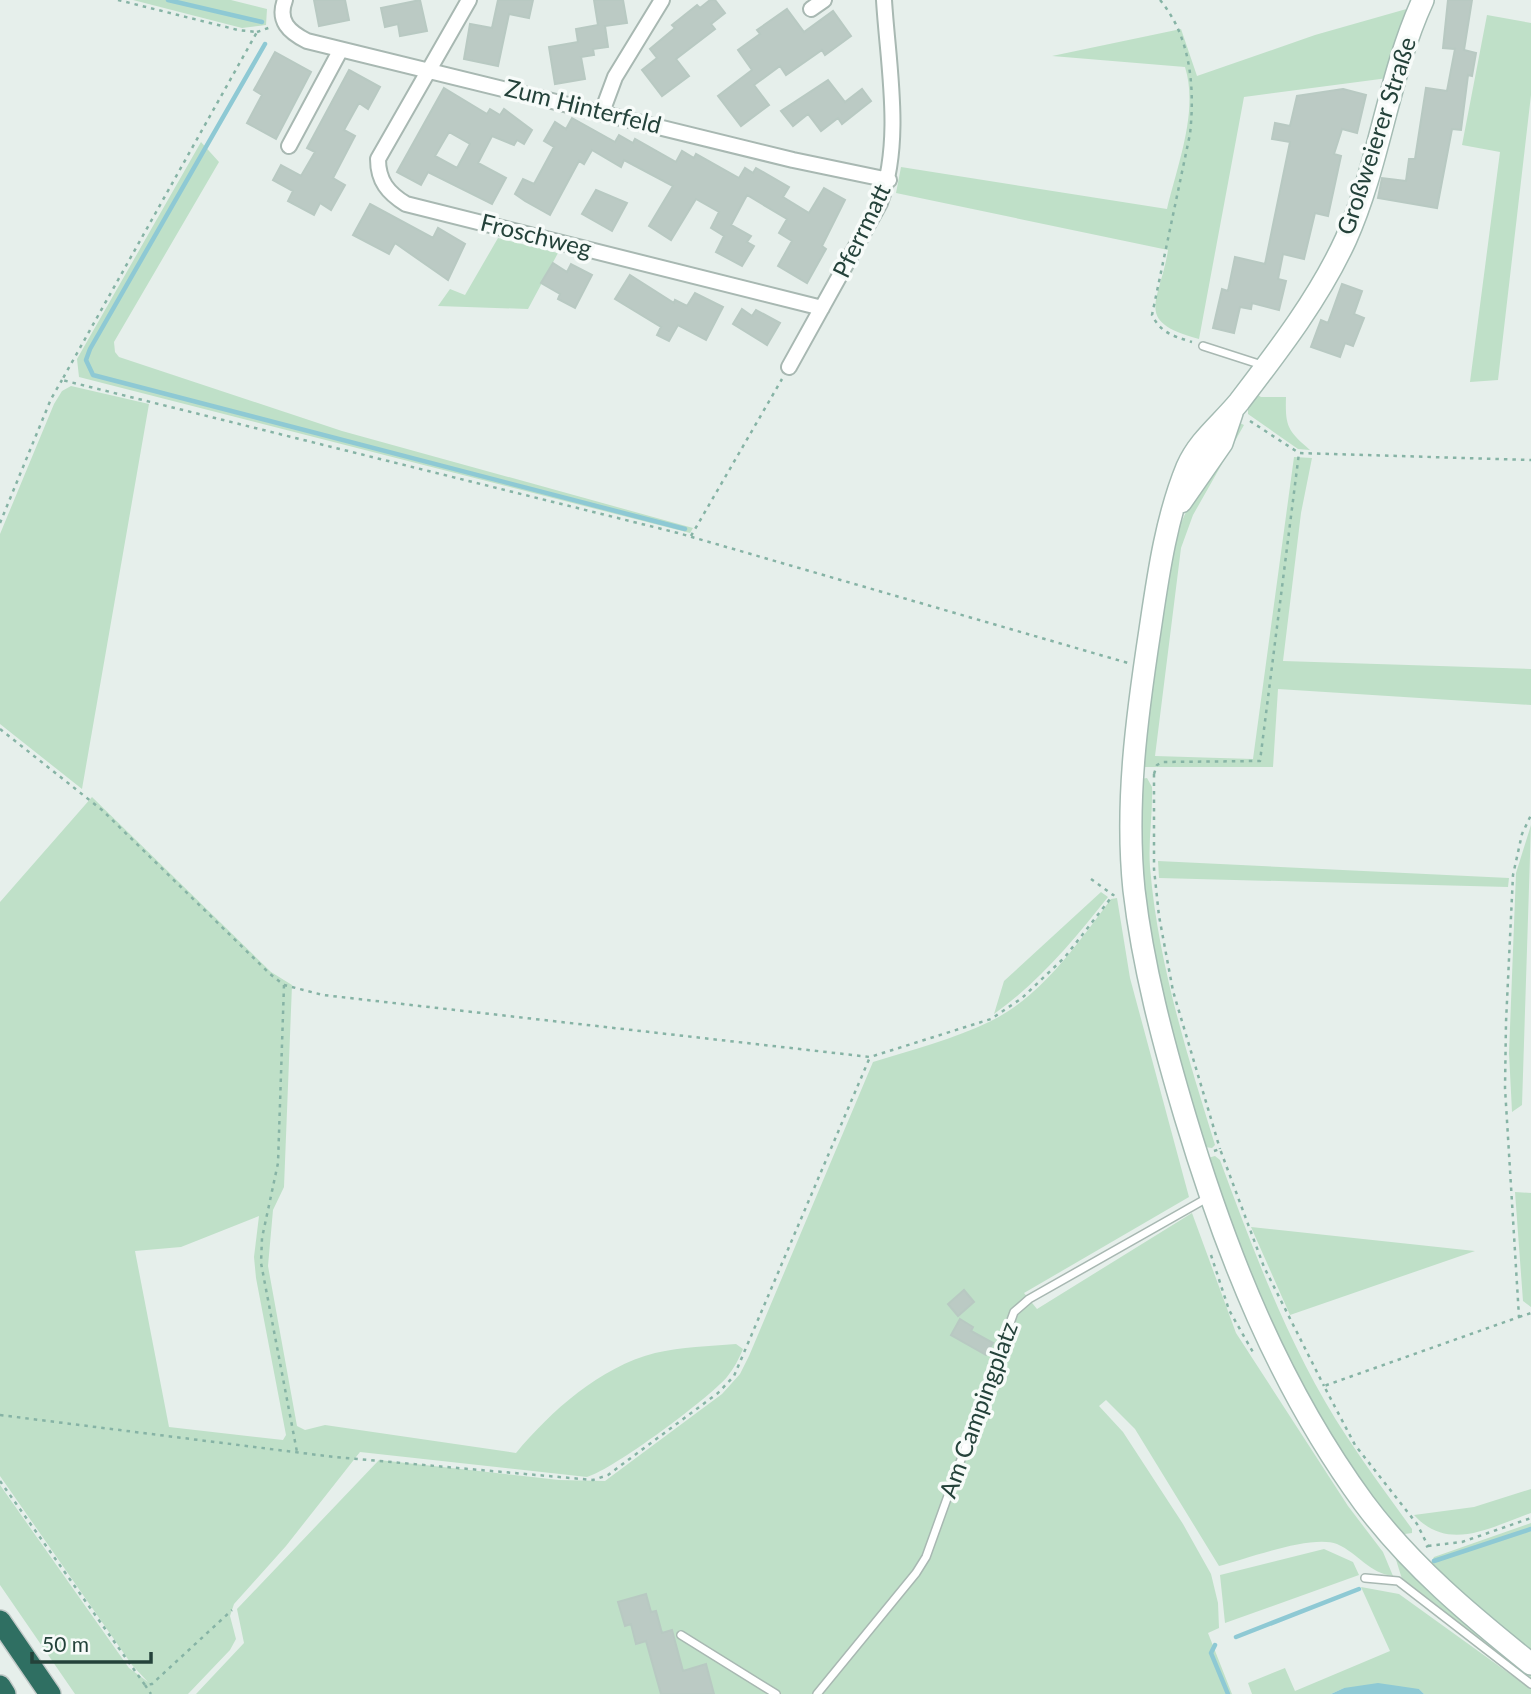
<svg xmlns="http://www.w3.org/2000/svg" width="1531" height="1694" font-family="Lato,sans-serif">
<rect width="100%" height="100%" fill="#e6efeb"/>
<path fill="#bfe0c8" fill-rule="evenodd" d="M133 0H231L267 9 266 25 242 28Z
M1410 8 1388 78 1244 97 1199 339C1132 321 1160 302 1168 250L896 193 901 167 1167 209C1177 166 1199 111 1185 67L1052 56 1181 29 1197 76 1315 35Z
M1487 15 1531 23V95L1498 380 1470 382 1500 152 1462 145Z
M201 142 219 162 114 342 115 352 119 357 342 431 693 528 690 533 79 377 77 359Z
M498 238 558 253 528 309 438 306 450 289 465 295Z
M71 386 149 404 82 789 0 724V534L54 404 62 391Z
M1256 394 1261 397H1286C1285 427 1288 431 1310 450L1298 449 1248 414V406Z
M1238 422 1244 425 1193 515 1181 548 1155 756 1253 759 1294 457 1312 458 1301 513 1283 661 1531 669V705L1278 689 1273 767H1144C1138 753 1167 564 1175 540 1188 498 1217 460 1238 422Z
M1147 778 1152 787C1153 813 1148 841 1150 867 1158 963 1187 1054 1215 1145L1212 1148 1205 1147 1168 1029 1140 884 1141 779Z
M92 797 271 972 292 985 284 1187 273 1210 268 1266 297 1426 305 1430 325 1425 516 1453C551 1411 600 1367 655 1353 682 1347 709 1346 736 1344L743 1349C739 1359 734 1368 727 1377 708 1399 614 1469 587 1477L360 1452 286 1546 234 1604 230 1616 236 1639 230 1650 188 1694H75L0 1585V1485L129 1668 148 1682 132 1665 0 1476V902ZM259 1216 254 1257 256 1278 286 1435 283 1440 169 1427 135 1251 181 1247Z
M1531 825 1522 1105 1512 1112 1509 1053 1516 873Z
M1158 861 1509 878 1508 887 1159 878Z
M1101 892 1108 897C1073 941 1040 981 994 1014L1004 981Z
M1117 898 1130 978 1189 1197 1024 1293 1037 1309 1192 1213 1236 1333 1348 1506 1383 1552 1393 1576C1369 1573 1359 1554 1337 1544 1312 1534 1246 1559 1219 1566L1135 1429 1106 1400 1099 1406 1123 1432 1183 1524 1211 1574 1218 1603 1219 1628 1208 1633 1232 1694H196L244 1643 237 1609 379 1460 559 1480 605 1481 722 1394 740 1374 749 1356 873 1062C912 1050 954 1039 991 1021 1042 996 1078 943 1111 899Z
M1215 1156 1220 1160C1255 1255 1291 1352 1347 1437 1367 1468 1390 1498 1412 1529V1533L1398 1535 1311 1405 1242 1259 1208 1158Z
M1515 1192 1531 1193V1307L1523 1301Z
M1251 1227 1475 1251 1290 1315Z
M1531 1489V1513C1490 1527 1449 1553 1414 1515L1474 1507Z
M1531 1523V1655L1430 1565 1434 1557Z
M1324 1549 1353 1562 1359 1575 1225 1623 1220 1575Z
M1393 1550C1429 1600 1482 1636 1531 1672V1679L1402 1579Z
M1361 1587 1399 1594 1531 1689V1694H1424L1419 1689 1344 1688 1331 1694H1252L1248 1683 1285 1668 1295 1691 1390 1651Z"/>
<path fill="#8ec9d4" d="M1378 1683 1419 1689 1424 1694H1331L1344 1688Z"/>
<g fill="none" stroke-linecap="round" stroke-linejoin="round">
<path stroke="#8ec9d4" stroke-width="4.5" d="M168 0 262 22
M265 44 90 349 86 360 93 375 685 529
M1434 1561 1531 1529
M1236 1637 1359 1589
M1215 1645 1211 1653 1228 1694"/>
</g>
<path fill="#bbcac4" stroke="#b8c9c2" stroke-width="2" fill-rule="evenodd" d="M314 0H345L349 20 319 26Z
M420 0 427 31 400 36 398 24 385 27 381 8Z
M498 0H533L529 18 509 14 498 66 464 59 470 24 492 28Z
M594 0H623L627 23 605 26 608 47 593 49 594 55 581 57 585 79 555 84 549 47 578 42 576 29 598 25Z
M710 0H715L725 13 711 24 715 29 676 59 689 76 662 96 642 70 657 58 650 49 675 28 672 25 697 5 700 8Z
M1448 0H1472L1464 50 1476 53 1472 76 1468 75 1461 130 1452 129 1437 208 1378 198 1382 178 1406 181 1409 159H1415L1426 88 1447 91 1455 49 1443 48Z
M787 9 804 32 833 11 851 36 825 55 822 50 786 75 780 66 754 85 769 105 741 126 718 96 752 70 738 50 760 34 757 30Z
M275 52 311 72 276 139 247 123 262 95 254 90Z
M349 70 380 87 368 109 359 103 344 130 355 136 333 178 345 185 331 210 320 203 314 215 288 201 293 191 273 180 281 165 301 176 315 152 307 148Z
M828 80 845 102 862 89 871 101 842 124 838 118 821 131 808 114 793 126 781 111Z
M444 88 487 114 490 109 500 115 504 109 532 130 524 144 517 140 514 145 492 136 478 163 506 178 492 204 428 172 421 185 397 172ZM449 132 470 144 457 168 435 156Z
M1343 89 1366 95 1357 133 1342 129 1334 154 1341 156 1328 216 1315 213 1304 259 1283 254 1278 279 1286 281 1279 310 1252 303 1251 309 1240 307 1234 333 1213 328 1222 289 1228 291 1235 257 1265 264 1290 142 1272 139 1275 123 1290 126 1297 96Z
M572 118 615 142 619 135 633 143 635 139 676 162 682 151 694 158 696 154 739 178 745 168 753 173 756 168 789 187 783 197 809 213 824 188 845 200 822 246 826 249 807 283 778 266 792 241 779 233 787 219 747 195 731 225 751 236 747 242 754 246 742 266 716 252 724 236 711 228 719 212 696 199 671 240 649 226 673 186 624 160 621 167 592 150 584 164 579 161 550 215 525 201 515 194 523 179 534 184 554 147 544 141 555 122 566 129Z
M596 190 627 203 612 231 582 214Z
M370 204 433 238 438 228 465 244 448 280 395 243 389 254 353 235Z
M553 263 567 272 571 264 592 275 575 308 558 299 560 294 541 283Z
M630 275 674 303 675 300 687 306 695 293 723 307 706 340 678 325 669 341 657 335 661 327 615 299Z
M1342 284 1362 291 1354 314 1364 318 1353 346 1345 343 1340 357 1311 347 1321 320 1328 323Z
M742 309 752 316 756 310 780 323 767 345 733 324Z
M964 1290 974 1302 958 1316 948 1304Z
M960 1319 973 1327 971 1331 993 1343 986 1355 951 1335Z
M646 1594 651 1612 656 1611 662 1633 672 1630 683 1671 706 1664 714 1694H661L646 1641 636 1644 631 1624 625 1626 618 1602Z"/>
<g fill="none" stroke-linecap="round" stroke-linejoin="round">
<g stroke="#a8b8b2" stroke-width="10">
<path id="lane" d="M1203 346 1262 365
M1365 1578 1398 1581 1531 1684
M681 1635 776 1694
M817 1694 916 1573 926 1557 1014 1312 1029 1299 1209 1197"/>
</g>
<g stroke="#a8b8b2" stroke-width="18">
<path id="street" d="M285 0C277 21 289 32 307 41L793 160 889 180
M469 0 378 159C378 181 388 193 406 204L822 308
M811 9 824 0
M602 112 615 77 662 0
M289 146 340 51
M789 367 880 203C903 140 888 66 884 0"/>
</g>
<g stroke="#a4bbb3" stroke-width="24">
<path id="secondary" d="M1423 0C1388 76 1380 163 1346 239 1319 298 1278 351 1239 402 1221 424 1199 440 1187 467 1166 518 1158 576 1150 630 1137 715 1125 803 1134 890 1143 967 1163 1042 1185 1116 1226 1253 1279 1387 1364 1503 1411 1566 1470 1615 1531 1664
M1181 502 1222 443 1232 413"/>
</g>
<g stroke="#c2cac8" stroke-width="24">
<path id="highway" d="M0 1621 50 1694
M0 1686 5 1694"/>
</g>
<path stroke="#86b3a5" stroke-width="2.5" stroke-dasharray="3.5 5" stroke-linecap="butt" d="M118 0 238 30 257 32 62 380 678 533 1128 663
M1160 0C1191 37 1195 88 1190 134L1152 315C1161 333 1173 336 1192 342
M257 32 271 27
M1250 421 1299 453 1531 460
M0 523 51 399 62 380
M691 536 782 379
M0 729 102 810 270 974 284 985 323 995 870 1057 991 1019 1022 998 1065 957 1114 894
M1154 774 1157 765 1163 762 1260 761 1299 453
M1154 774V869L1159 916 1173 991 1220 1149
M1091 879 1113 895
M284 985 278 1163 262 1238 261 1263 297 1452
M1214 1151 1220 1149 1264 1267 1324 1386
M1211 1255 1229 1310 1254 1354
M1519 1317 1531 1313
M0 1415 334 1457 593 1480 608 1475 718 1393 734 1376 870 1057
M0 1481 145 1685 152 1684 232 1610
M1428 1546 1462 1542 1531 1518
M1426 1547 1428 1546 1417 1524 1355 1445 1324 1386 1519 1317 1505 1088 1506 1022 1513 875 1522 834 1531 815
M145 1685 151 1694"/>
<use href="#lane" stroke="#fff" stroke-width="7"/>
<use href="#street" stroke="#fff" stroke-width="14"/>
<use href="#secondary" stroke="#fff" stroke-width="21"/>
<use href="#highway" stroke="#2f6f62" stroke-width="21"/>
</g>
<g text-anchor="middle" stroke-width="7" stroke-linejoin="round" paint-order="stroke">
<g font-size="24" fill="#24423a" stroke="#f7fbf9">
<text transform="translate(583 107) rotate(14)" y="8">Zum Hinterfeld</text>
<text transform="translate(1377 136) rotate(-72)" y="8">Großweierer Straße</text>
<text transform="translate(862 231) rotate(-64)" y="8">Pferrmatt</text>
<text transform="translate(536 236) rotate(14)" y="8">Froschweg</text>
<text transform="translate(979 1410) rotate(-70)" y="8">Am Campingplatz</text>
</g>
</g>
<path d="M32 1652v10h119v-10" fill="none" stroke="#24423a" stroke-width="3.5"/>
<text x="42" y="1652" font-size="21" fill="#24423a" stroke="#f7fbf9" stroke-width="5" paint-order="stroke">50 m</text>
</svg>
